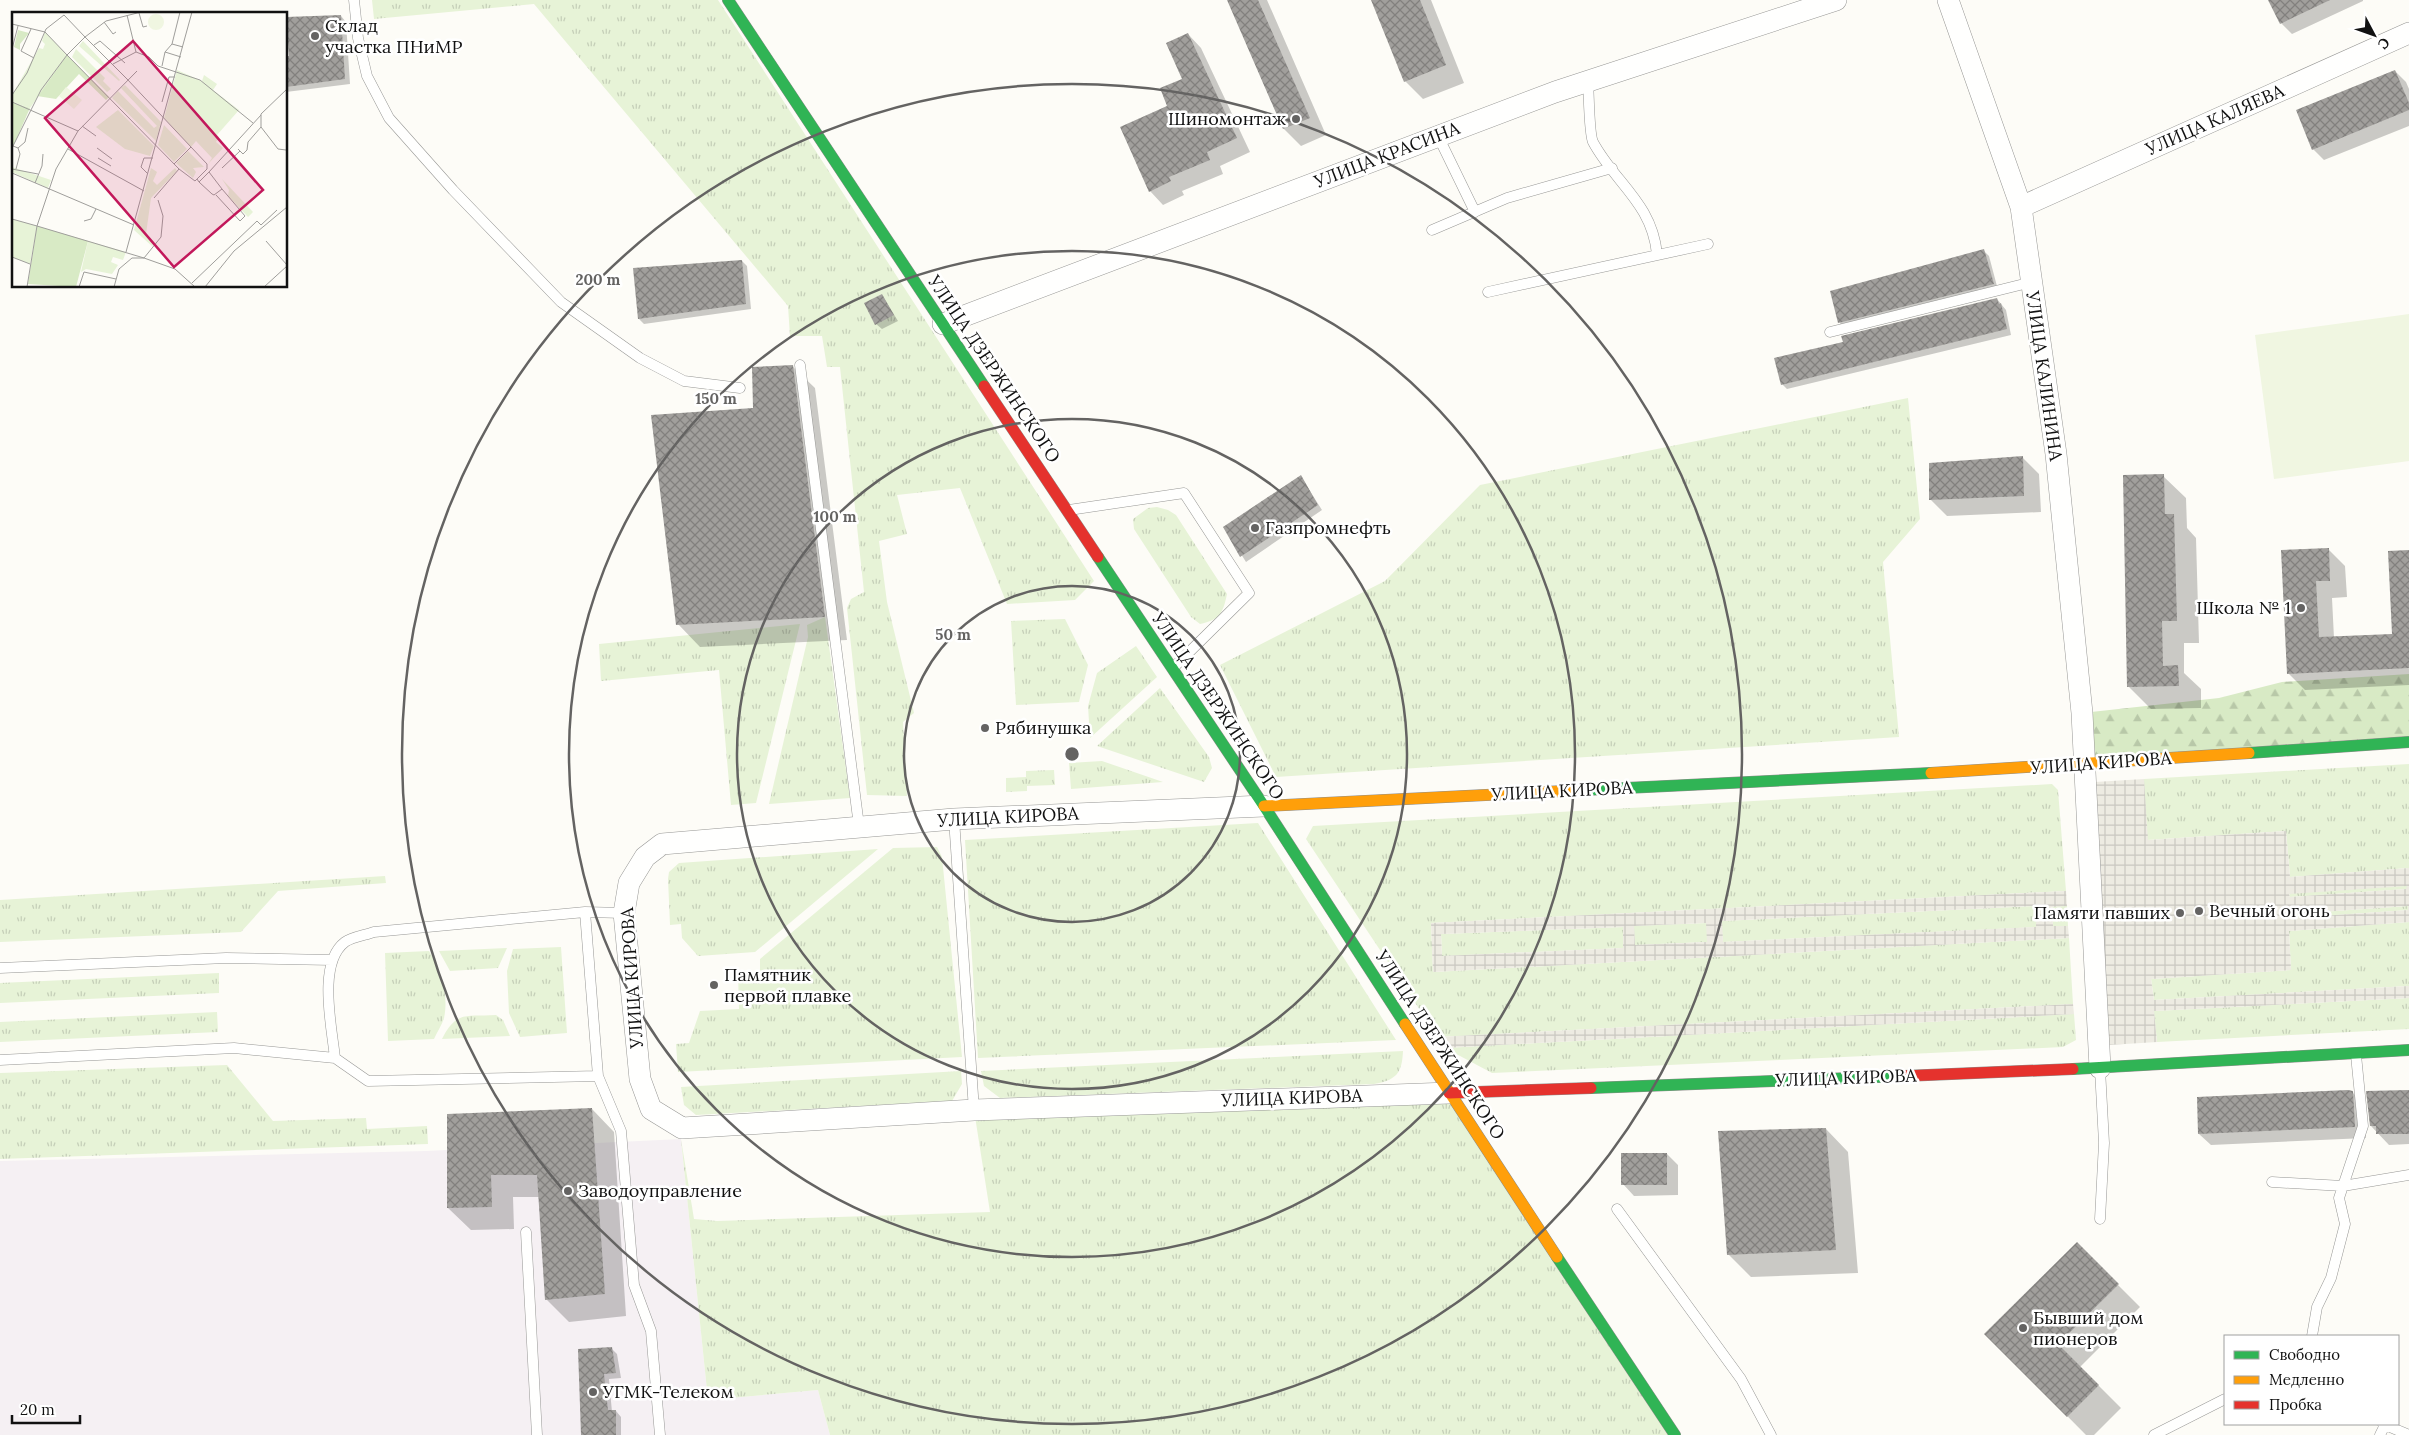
<svg xmlns="http://www.w3.org/2000/svg" width="2409" height="1435" font-family="Lora,serif">
<defs>
<pattern id="grass-tufts" width="24" height="20" patternUnits="userSpaceOnUse" patternTransform="scale(1.25)"><rect width="24" height="20" fill="#e7f3d7"/><path d="M3 7l-1-3M5 7V3M7 7l1-3M15 17l-1-3M17 17v-4M19 17l1-3" fill="none" stroke="#c5cfb8"/></pattern>
<pattern id="forest-firs" width="22" height="20" patternUnits="userSpaceOnUse" patternTransform="scale(1.25)"><rect width="22" height="20" fill="#d8eac5"/><path d="M5 1l3.5 6h-7zM16 11l3.5 6h-7z" fill="#b8c8a8"/></pattern>
<pattern id="plaza-grid" width="8" height="8" patternUnits="userSpaceOnUse" patternTransform="scale(1.25)"><rect width="8" height="8" fill="#edebe2"/><path d="M0 4h8M4 0v8" fill="none" stroke="#cac8c1"/></pattern>
<pattern id="building-cross-hatch" width="8" height="8" patternUnits="userSpaceOnUse" patternTransform="scale(1.25)"><rect width="8" height="8" fill="#a19f9c"/><path d="M0 0l8 8M0 8l8-8" fill="none" stroke="#82807e"/></pattern>
</defs>
<rect width="100%" height="100%" fill="#fdfcf7"/>
<path fill="#f5f0f3" d="M681 1139 708 1400 818 1390 830 1435H0V1161L426 1151Z"/>
<path fill="url(#grass-tufts)" d="M372 0H718L1094 581 1075 600 1007 604 960 488 897 495 907 534 879 541 887 602 914 713 903 722 907 796 867 795 847 608 851 599 864 592 840 367H827L822 336H790L788 306 534 4 374 19Z
M1908 398 1920 519 1883 562 1899 737 1276 777 1220 665 1385 581 1480 485Z
M1157 507 1168 510 1176 515 1227 594C1223 613 1220 620 1200 624L1191 617 1134 529 1133 519 1148 508Z
M825 617 850 798 769 804 808 637 807 625Z
M1065 619 1088 665 1079 702 1016 705 1011 621Z
M800 624 756 803 731 805 719 670 601 681 599 644Z
M1136 646 1157 677 1090 738 1088 706 1097 673Z
M1160 688 1209 757 1212 768 1204 782 1097 746Z
M1102 761 1163 782 1071 789 1069 763Z
M2409 764V868L2290 877 2286 831 2147 840 2144 779Z
M1054 770 1055 785 1027 786V791L1006 792V778L1026 777V771Z
M2052 784 2058 790 2066 891 1431 923 1433 972 2069 938 2073 1004 1438 1037 1306 839 1313 826Z
M1258 823 1396 1040 978 1058 965 840Z
M937 847 942 857 962 1057 678 1072 676 1044 689 1043 700 1011 739 1009 738 973 760 972V959L893 848Z
M878 849 755 952 698 956 682 938 681 924 670 925 668 879 669 872 679 863Z
M385 876 386 883 278 891 241 932 0 942V900Z
M2407 885V889L2290 897 2289 893Z
M2036 906 2037 927 1723 942 1721 921Z
M2052 906H2067L2068 926H2053Z
M2408 906 2409 910 2292 918 2291 914Z
M2409 922V986L2154 1000 2151 979 2291 970 2289 931Z
M1707 923V942L1635 945 1634 926Z
M1623 927 1624 948 1442 956 1441 934Z
M561 947 567 1033 520 1037 509 1013 507 971 513 949Z
M507 948 498 968 450 971 439 951Z
M429 951C441 970 449 994 444 1018 442 1025 437 1032 434 1039L388 1041 385 953Z
M219 973V993L0 1003V983Z
M2409 998V1029L2157 1042 2154 1011Z
M217 1012 218 1032 0 1042V1022Z
M2074 1014 2076 1040 2063 1047 1492 1073 1445 1048Z
M496 1015 503 1020 510 1036 442 1039C457 1010 466 1017 496 1015Z
M1403 1051C1402 1074 1396 1080 1374 1084L1000 1098 984 1086 981 1071Z
M227 1065 273 1121 366 1118 367 1129 427 1126 428 1144 0 1159V1073Z
M961 1071 962 1084 952 1101 696 1115 684 1105 681 1087Z
M1449 1093 1675 1435H830L818 1390 708 1400 681 1139 694 1219 717 1221 990 1212 974 1110Z"/>
<path fill="url(#forest-firs)" d="M2409 674V742L2085 765 2082 713 2219 698 2282 682Z"/>
<path fill="#f0f6e1" d="M2409 314V461L2274 479 2255 335Z"/>
<path fill="url(#plaza-grid)" fill-rule="evenodd" d="M2144 779 2148 840 2286 831 2290 877 2409 868V922L2289 931 2291 970 2151 979 2154 1000 2409 986V998L2154 1011 2157 1042 2109 1045 2095 782ZM2407 886 2406 889 2290 897 2289 894ZM2408 906V910L2292 918V914ZM2120 908H2132V920H2120Z
M2066 891 2067 906 2052 907 2053 926H2068L2069 938 1433 972 1431 923ZM2036 906V927L1723 942 1722 921ZM1706 923 1707 942 1635 945 1634 926ZM1623 927V948L1442 956 1441 934Z
M2073 1004 2074 1014 1445 1048 1438 1037Z"/>
<path fill="#0003" d="M1228 0H1267L1326 135 1301 146 1284 129Z
M1372 0H1431L1464 83 1423 99 1405 81Z
M2270 0H2363V1L2292 34 2281 23Z
M341 16 346 22 350 84 286 92V58L291 57Z
M1188 34 1201 48 1250 152 1220 166 1223 174 1182 191 1184 195 1163 205 1150 191 1169 107 1184 80Z
M2395 71 2406 82 2409 89V126L2324 160 2313 149Z
M1984 251 1989 256 1998 290 1844 328 1839 322Z
M742 261 747 266 751 309 644 324 639 319Z
M882 295 898 321 882 329 876 324Z
M1997 299 2006 310 2011 335 1787 389 1782 384Z
M792 366 815 388 847 640 700 647 678 624 754 409Z
M2022 457 2039 474 2041 512 1947 516 1930 499Z
M2163 476 2186 498 2187 528 2196 538 2199 643H2184V673L2201 689V708L2151 709 2128 686Z
M1301 477 1322 510 1246 562 1224 527Z
M2328 549 2345 566 2347 597 2332 598 2334 638 2393 635 2409 551V685L2305 690 2288 673 2283 551Z
M2409 1091V1144L2389 1145 2371 1126Z
M2352 1092 2363 1103 2366 1138 2211 1145 2199 1134Z
M592 1109 614 1132 626 1316 569 1322 546 1299 540 1197H513L514 1229 471 1230 448 1208V1115Z
M1826 1129 1848 1152 1858 1273 1751 1277 1728 1254Z
M1667 1154 1678 1165V1195L1634 1196 1623 1184Z
M2077 1244 2140 1307 2080 1367 2121 1408 2094 1435H2086L1986 1334Z
M612 1349 617 1354 621 1378 609 1379 612 1412 616 1411 621 1417V1435H582Z"/>
<path fill="url(#building-cross-hatch)" d="M1227 0H1258L1310 118 1283 129Z
M1371 0H1420L1446 65 1404 82Z
M2268 0H2330L2280 24Z
M341 15 345 79 286 87V56H289L286 17Z
M1188 33 1237 138 1207 152 1210 160 1169 177 1171 181 1149 192 1120 127 1167 106 1160 88 1182 79 1166 43Z
M2395 70 2409 103V110L2312 150 2296 110Z
M1984 249 1994 284 1838 323 1830 291Z
M742 260 746 304 638 319 633 268Z
M882 294 894 315 875 325 864 303Z
M1997 298 1999 304 2001 303 2007 329 1781 385 1774 358 1843 342 1841 336Z
M793 365 825 617 676 625 651 415 753 408 752 367Z
M2023 456 2024 496 1929 500V463Z
M2164 474 2165 514H2174L2177 621H2162L2163 666 2178 665 2179 686 2127 687 2123 475Z
M1301 475 1318 505 1240 557 1223 527Z
M2329 548 2330 581H2316L2319 637 2392 634 2388 551 2409 550V668L2287 674 2281 550Z
M2348 1090 2353 1091 2355 1127 2198 1134 2197 1097Z
M2409 1090V1134H2376V1126H2370L2366 1091Z
M592 1108 605 1294 545 1300 537 1175H491L492 1207 447 1208V1114Z
M1826 1128 1836 1250 1727 1255 1718 1131Z
M1621 1153H1667V1185H1621Z
M2077 1242 2119 1284 2058 1344 2099 1385 2067 1417 1984 1334Z
M612 1347 616 1373 604 1374 608 1410H616V1435H581L578 1349Z"/>
<g fill="none" stroke-linecap="round" stroke-linejoin="round">
<g stroke="#979795" stroke-width="11">
<path id="lane" d="M354 0 358 38 367 76 389 118 453 190 561 302 640 358 684 381 740 388
M1588 82C1589 94 1589 134 1593 142 1615 183 1652 203 1657 254
M1438 136 1475 212
M1432 230 1507 198 1612 168
M1488 292 1708 244
M1830 332 2032 282
M800 365 859 826
M1069 510 1184 493 1249 593 1173 668
M954 819 974 1110
M585 912 598 1076 368 1081 335 1058C332 1028 317 963 345 942 352 937 366 935 374 932L585 912 624 913
M0 968 226 958 332 960
M0 1060 234 1048 335 1058
M598 1076 621 1131 634 1285 651 1331 660 1435
M2272 1182 2343 1186 2409 1175
M1617 1209 1741 1379 1771 1435
M2100 1219 2104 1143 2100 1069
M526 1232 537 1435
M2312 1336 2317 1307 2331 1278 2345 1224 2339 1198 2363 1126 2356 1055
M2383 1424 2409 1435
M2154 1435 2225 1399
M2380 1435 2385 1425"/>
</g>
<g stroke="#979795" stroke-width="22">
<path id="street" d="M1948 0 2021 207 2056 454 2082 713 2100 1068
M2021 207 2409 33
M943 324 1555 92 1836 0
M1264 806 954 819 662 844 645 857 629 883 624 913 640 1079 651 1109 682 1128 974 1110 1449 1093"/>
</g>
<g stroke="#8e8d8b" stroke-width="12">
<path id="fast" d="M728 0 984 386
M1098 557 1264 806 1405 1024
M2249 753 2409 742
M1585 790 1931 773
M2073 1069 2409 1050
M1591 1088 1904 1076
M1557 1257 1675 1435"/>
</g>
<g stroke="#8e8d8b" stroke-width="12">
<path id="slow" d="M1931 773 2249 753
M1264 806 1585 790
M1405 1024 1557 1257"/>
</g>
<g stroke="#8e8d8b" stroke-width="12">
<path id="jam" d="M984 386 1098 557
M1904 1076 2073 1069
M1449 1093 1591 1088"/>
</g>
<use href="#lane" stroke="#fffffe" stroke-width="10"/>
<use href="#street" stroke="#fffffe" stroke-width="21"/>
<use href="#fast" stroke="#30b455" stroke-width="11"/>
<use href="#slow" stroke="#ff9f0a" stroke-width="11"/>
<use href="#jam" stroke="#e5322d" stroke-width="11"/>
</g>
<g fill="none" stroke="#646362" stroke-width="2.5">
<circle cx="1072" cy="754" r="168"/>
<circle cx="1072" cy="754" r="335"/>
<circle cx="1072" cy="754" r="503"/>
<circle cx="1072" cy="754" r="670"/>
</g>
<g fill="#646362" stroke="#fff" stroke-width="2">
<circle cx="315" cy="36" r="5"/>
<circle cx="1296" cy="119" r="5"/>
<circle cx="1255" cy="528" r="5"/>
<circle cx="2301" cy="608" r="5"/>
<circle cx="985" cy="728" r="5"/>
<circle cx="2199" cy="911" r="5"/>
<circle cx="2180" cy="913" r="5"/>
<circle cx="714" cy="985" r="5"/>
<circle cx="568" cy="1191" r="5"/>
<circle cx="2023" cy="1328" r="5"/>
<circle cx="593" cy="1392" r="5"/>
</g>
<g text-anchor="middle" stroke-width="5" stroke-linejoin="round" paint-order="stroke">
<g font-size="18" fill="#111" stroke="#fff" text-anchor="start">
<text x="325" y="32">Склад<tspan x="325" dy="21">участка ПНиМР</tspan></text>
<text x="1286" y="125" text-anchor="end">Шиномонтаж</text>
<text x="1265" y="534">Газпромнефть</text>
<text x="2291" y="614" text-anchor="end">Школа № 1</text>
<text x="995" y="734">Рябинушка</text>
<text x="2209" y="917">Вечный огонь</text>
<text x="2170" y="919" text-anchor="end">Памяти павших</text>
<text x="724" y="981">Памятник<tspan x="724" dy="21">первой плавке</tspan></text>
<text x="578" y="1197">Заводоуправление</text>
<text x="2033" y="1324">Бывший дом<tspan x="2033" dy="21">пионеров</tspan></text>
<text x="603" y="1398">УГМК-Телеком</text>
</g>
<g font-size="18" fill="#111" stroke="#fff">
<text transform="translate(2215 120) rotate(-24)" y="6">УЛИЦА КАЛЯЕВА</text>
<text transform="translate(1387 155) rotate(-21)" y="6">УЛИЦА КРАСИНА</text>
<text transform="translate(994 369) rotate(56)" y="6">УЛИЦА ДЗЕРЖИНСКОГО</text>
<text transform="translate(2044 376) rotate(82)" y="6">УЛИЦА КАЛИНИНА</text>
<text transform="translate(1218 706) rotate(56)" y="6">УЛИЦА ДЗЕРЖИНСКОГО</text>
<text transform="translate(2101 763) rotate(-4)" y="6">УЛИЦА КИРОВА</text>
<text transform="translate(1562 791) rotate(-3)" y="6">УЛИЦА КИРОВА</text>
<text transform="translate(1008 817) rotate(-3)" y="6">УЛИЦА КИРОВА</text>
<text transform="translate(632 978) rotate(-94)" y="6">УЛИЦА КИРОВА</text>
<text transform="translate(1440 1045) rotate(57)" y="6">УЛИЦА ДЗЕРЖИНСКОГО</text>
<text transform="translate(1846 1078) rotate(-2)" y="6">УЛИЦА КИРОВА</text>
<text transform="translate(1292 1098) rotate(-2)" y="6">УЛИЦА КИРОВА</text>
</g>
</g>
<g transform="translate(12 12)">
<rect width="275" height="275" fill="#fdfcf7"/>
<path d="M71 29 108 68 107 69 67 34ZM64 37 93 66 91 69 99 77 95 80 60 45ZM165 58 190 69 192 63 205 72 201 78 227 98 205 123 207 125 204 130 211 136 196 152 200 146 184 129 179 135 152 106ZM113 73 149 110 144 129 100 86 106 79 142 116 145 114 109 76ZM106 98 142 134 138 144 113 137 84 115ZM152 113 175 137 162 150 146 133ZM176 139 192 155 181 156 184 160 181 166 164 151ZM0 155 39 168 36 176 0 160ZM139 156 145 160 141 169 145 173 163 156 165 159 139 186 134 222 143 231 140 234 122 218ZM210 167 241 200 236 205 216 184 217 178ZM76 229 114 240 111 248 101 245 99 250 106 253 100 262 74 257 69 260Z" fill="#e7f3d7"/>
<path d="M6 18 17 21 8 32V38L2 35ZM55 43 97 85 94 88 67 62 44 87 25 84ZM0 90 18 96 0 137ZM25 214 76 229 64 275 16 272Z" fill="#d8eac5"/>
<path d="M33 20 55 43 18 96 0 90V83L27 36 31 37 33 32 30 29ZM0 207 25 214 18 252 0 245Z" fill="#e7f3d7"/>
<path d="M136 10a8 8 0 1 1 16 0a8 8 0 1 1-16 0ZM54 75 70 88 62 97 47 84Z" fill="#f0f6e1"/>
<path fill="none" stroke="#9f9e9b" stroke-width="1" d="M168 0 160 32 171 35M127 1 131 15 135 14M52 3 73 25 115 67 195 152V157L183 169 167 157 55 43 73 25 94 9 129 0M115 3 124 40 137 45 146 54 188 68 241 111M92 10 101 22 104 20M0 12 33 20 55 43 29 78 0 136M19 17 9 39 22 46M82 33 88 29 113 51M0 37 6 14M153 40 169 45M101 52 124 40M150 54 153 40 160 32M125 59 66 119 44 157 25 214 132 246 149 225 151 204 146 188M0 83 15 61 34 17 52 3M0 90 66 119M150 90 157 65H163M70 114 84 124M249 115 266 137 274 138M1 134 6 136 8 142 4 157M6 136 13 130 16 116M85 136 100 147M56 137 132 179M226 137 231 142 235 138 236 130 249 115V102L275 77M86 146 99 154M162 152 179 135M210 156 228 139M0 157 26 162M197 160 249 103M0 161 122 213M136 162 129 155 132 146H141M185 167 187 170 200 182 202 183 210 177 197 160 187 170M23 171 30 154 31 142M204 183 228 209 233 204 210 177M142 186 167 157M0 207 25 214 15 275M72 209 79 207 84 197M254 229 275 253M114 240 180 0M0 245 18 252M180 271 245 209 249 213 265 198M67 275 72 260 104 267M102 275 107 257 120 246H132L163 257 183 275M193 275 222 239 275 195M252 275 275 254"/>
<path fill="#c2185b" fill-opacity="0.15" stroke="#c2185b" stroke-width="2.5" d="M121 29 251 178 162 255 33 106Z"/>
<rect width="275" height="275" fill="none" stroke="#111" stroke-width="2.5"/>
</g>
<circle cx="1072" cy="754" r="8" fill="#646362" stroke="#fff" stroke-width="2.5"/>
<g font-size="15" text-anchor="middle" font-weight="bold" fill="#646362" stroke="#fff" stroke-width="5" stroke-linejoin="round" paint-order="stroke">
<text x="598" y="285">200 m</text>
<text x="716" y="404">150 m</text>
<text x="835" y="522">100 m</text>
<text x="953" y="640">50 m</text>
</g>
<rect x="2224" y="1335" width="175" height="90" fill="#ffffff" stroke="#a0a0a0"/>
<rect x="2234" y="1351" width="25" height="8" fill="#30b455" stroke="#a0a0a0"/>
<text x="2269" y="1360" font-size="15" fill="#111111">Свободно</text>
<rect x="2234" y="1376" width="25" height="8" fill="#ff9f0a" stroke="#a0a0a0"/>
<text x="2269" y="1385" font-size="15" fill="#111111">Медленно</text>
<rect x="2234" y="1401" width="25" height="8" fill="#e5322d" stroke="#a0a0a0"/>
<text x="2269" y="1410" font-size="15" fill="#111111">Пробка</text>
<g transform="translate(2374 35) rotate(131)" stroke="#ffffff" stroke-width="4" paint-order="stroke">
<path d="M0-4L9 19L0 12L-9 19Z" fill="#111111"/>
<text y="-8" font-size="14" font-weight="bold" text-anchor="middle" fill="#111111">С</text>
</g>
<path d="M12 1415v8h68v-8" fill="none" stroke="#111111" stroke-width="2.5"/>
<text x="20" y="1415" font-size="15" fill="#111111" stroke="#ffffff" stroke-width="4" paint-order="stroke">20 m</text>
</svg>
